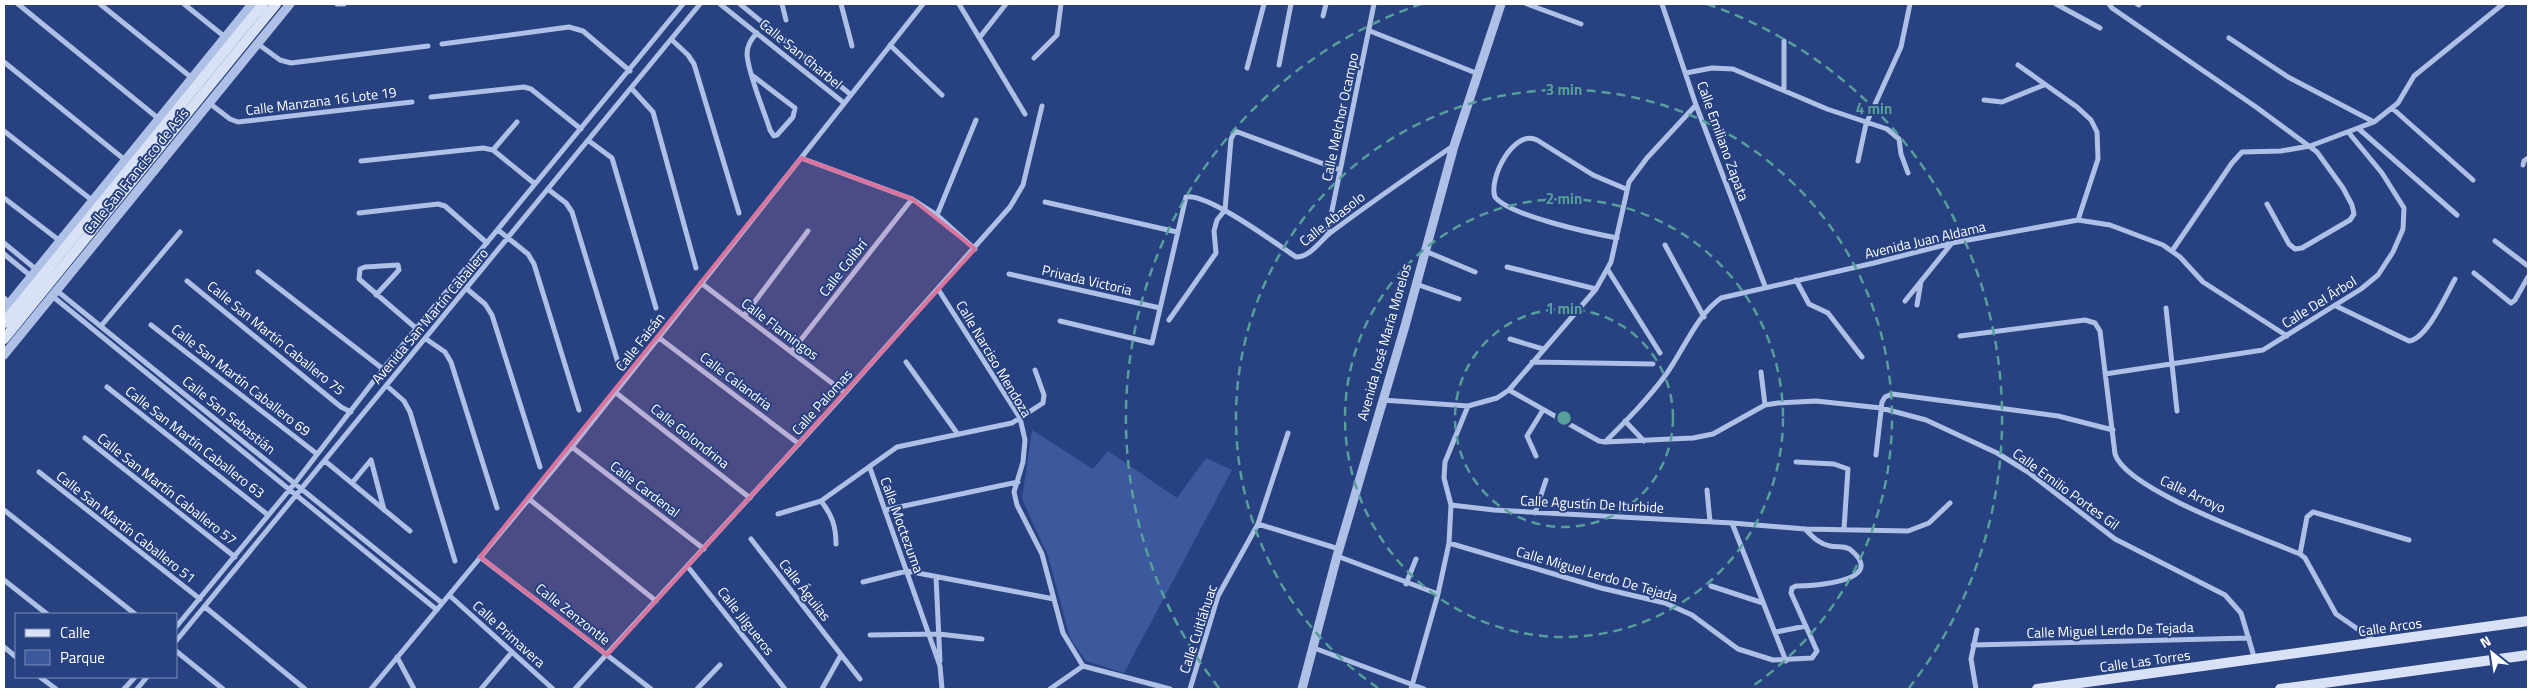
<svg xmlns="http://www.w3.org/2000/svg" width="2532" height="693" font-family="'Titillium Web',sans-serif">
<rect width="100%" height="100%" fill="#274181"/>
<path fill="#3c599e" d="M1032 430 1093 469 1108 451 1177 498 1206 458 1232 470 1124 673 1086 661 1070 638 1048 556 1022 499Z"/>
<g fill="none" stroke-linecap="round" stroke-linejoin="round">
<path stroke="#afc0e6" stroke-width="5" d="M18 4 159 119
M100 4 192 78
M184 4 225 37
M337 4H344
M720 4 844 103
M740 4 850 94
M782 4 786 20
M841 4 852 46
M959 4 1025 114
M1527 4 1581 24
M1662 4 1696 105 1765 286
M2056 4 2100 28
M2109 4 2112 8 2256 107 2317 152 2343 188 2352 205 2354 214 2350 220 2302 248 2295 249 2289 244 2267 204
M2137 4 2139 5
M1323 16 1326 4
M1370 31 1476 73
M980 37 1006 4
M2229 38 2288 77 2374 122
M672 40 688 55 694 64 739 213
M1784 41V90
M258 44 280 60 291 63 428 46
M442 44 569 27 583 31 630 71
M890 45 942 95
M1034 58 1057 35 1061 4
M4 62 125 160
M1279 65 1291 4
M2018 65 2077 107 2091 120 2097 132 2098 159 2078 220
M1247 68 1264 4
M1686 73 1712 68 1733 69 1827 109 1887 129 1899 139 1901 154 1908 173
M753 76 795 108 793 117 777 135 774 136 770 130C764 110 748 74 747 54 747 46 751 39 757 33
M632 89 653 112 696 268
M431 97 524 87 531 89 581 129
M1984 100 2002 102 2044 85
M209 103 230 119 238 122 412 102
M2392 108 2473 180
M2359 129 2457 215
M4 131 93 201
M589 141 612 158 656 308
M493 150 517 122
M801 158 912 199 937 215 975 249
M361 161 483 148 493 150 535 184
M1858 161 1866 124 1901 47 1910 4
M2523 165 2524 161 2528 158
M549 190 566 203 572 212 619 366
M4 198 60 241
M1045 202 1177 232
M359 213 438 204 445 206 487 243
M937 215 976 120
M498 230 528 254 534 264 579 410
M1327 235 1374 4
M1617 238C1591 233 1510 216 1495 197 1488 179 1514 128 1537 140L1593 175 1626 189
M2495 241 2528 266
M4 243 38 271
M1665 245 1704 317
M1425 251 1475 272
M2172 251 2232 163 2242 152 2281 151 2310 146 2374 122 2398 103 2414 76 2503 4
M4 254 32 277
M1507 267 1596 289
M1608 270 1660 353
M258 272 383 369
M2474 273 2511 303 2515 300 2528 277
M1009 274 1160 308
M1796 280 1809 304 1828 313 1862 357
M187 281 341 407 351 412
M701 283 845 393
M1416 284 1459 299
M467 289 485 304 492 315 540 467
M938 289 1020 418 1025 440 1023 462 1014 492 1017 505 1042 554 1063 633 1083 666 1170 689
M56 290 442 603
M51 295 437 610
M376 295 399 270 398 265 365 267 360 269 359 279 417 329
M4 298 10 303
M1905 301 1952 243
M1917 305 1921 281
M2336 306 2409 341C2427 339 2446 295 2455 279
M2166 308 2177 411
M744 316 808 231
M1169 320 1216 253 1214 231 1217 220 1225 210 1231 139 1235 131 1340 170
M1060 321 1152 343 1186 197C1208 193 1275 243 1296 257 1310 257 1319 242 1330 233 1370 203 1412 174 1453 146
M151 325 317 454
M101 326 180 232
M1960 336 2085 320 2095 323 2100 331 2115 454C2126 490 2262 538 2300 554L2305 558 2336 614 2375 641
M658 337 799 444
M426 339 445 352 451 362 497 508
M1510 339 1543 349
M792 351 912 199
M906 362 957 433
M1532 362 1653 364
M1761 372 1765 405
M2105 374 2263 350 2361 289 2378 275 2393 252 2403 229 2404 208 2382 173 2349 133
M387 386 404 401 410 412 455 561
M107 387 268 515
M1509 390 1599 441 1605 442 1693 438 1713 434 1765 405 1778 403 1816 401 1881 408 1926 420 1997 453 2028 472 2115 539 2225 595 2241 613 2255 660
M615 392 750 498
M1382 400 1468 406 1497 398 1509 390 1596 289 1611 262 1629 182 1647 158 1696 105
M1625 421 1644 441
M85 438 235 557
M1605 442C1627 420 1649 398 1667 373 1684 349 1697 315 1721 298L1874 263 1952 243 2078 220 2110 225 2163 245 2180 257 2203 282 2287 336
M572 447 704 549
M1876 455 1882 402 1885 397 1892 394 2058 416 2113 430
M1536 456 1527 436 1543 410
M371 460 384 510
M325 461 410 531
M1796 462 1834 464 1848 469 1844 529
M870 468 940 666 942 689
M39 472 200 599
M352 483 371 460
M1707 490 1710 522
M529 499 656 601
M821 501C832 515 836 526 836 544
M1451 505 1494 510 1732 523 1805 529 1908 531 1929 523 1950 503
M4 510 135 614
M885 510 1018 482
M1535 513 1546 480
M778 514 821 501 897 447 1012 423 1043 403 1044 395 1035 370
M1732 523 1786 661
M1258 524 1339 549
M751 539 860 679
M1449 543 1601 588 1665 603 1692 615 1738 649 1773 660 1812 658 1817 651 1791 593 1792 588 1796 586C1811 586 1887 582 1852 551 1846 545 1838 548 1830 546 1819 544 1813 537 1805 529
M2300 554 2307 517 2313 512 2409 540
M1337 556 1438 594
M480 557 651 689
M688 567 785 689
M936 577 940 661
M4 580 47 614
M863 582 907 571 1054 599
M1406 584 1416 559
M1711 586 1763 603
M449 595 553 689
M205 607 305 689
M176 627 295 483 383 369 683 4
M1776 632 1806 626
M870 635 939 634 982 639
M176 641 700 4
M1973 645 2249 638
M4 647 16 657
M1314 648 1424 689
M176 651 223 689
M397 657 414 689
M40 677 56 689
M124 689 135 677
M137 689 147 677
M371 689 572 447 923 4
M481 689 512 652
M575 689 845 393 1010 207 1023 185 1042 106
M697 689 720 665
M822 689 841 655
M1050 689 1083 666
M1190 689 1218 596 1258 524 1288 433
M1411 689 1438 594 1449 543 1451 505 1444 478 1445 462 1468 406
M1976 689 1971 659 1977 630"/>
<path stroke="#afc0e6" stroke-width="9" d="M4 310 252 4
M4 355 290 4
M1302 689 1337 556 1405 326 1454 146 1501 4"/>
<path stroke="#d8e1f6" stroke-width="10" d="M4 323 263 4
M4 339 276 4
M2037 689 2528 621
M2280 689 2528 655"/>
</g>
<path fill="#da749d" fill-opacity="0.2" stroke="#da749d" stroke-width="4" stroke-linejoin="round" d="M801 158 912 199 975 249 607 655 480 557Z"/>
<g fill="none" stroke="#579f9a" stroke-width="2.5" stroke-dasharray="9 6">
<circle cx="1564" cy="418" r="109"/>
<circle cx="1564" cy="418" r="219"/>
<path d="M1378 688A328 328 0 1 1 1750 688"/>
<path d="M1219 688A438 438 0 0 1 1421 4M1707 4A438 438 0 0 1 1909 688"/>
</g>
<g text-anchor="middle" stroke-width="4" stroke-linejoin="round" paint-order="stroke">
<g font-size="14" fill="#fff" stroke="#274181">
<text transform="translate(801 54) rotate(39)" y="5">Calle San Charbel</text>
<text transform="translate(321 101) rotate(-7)" y="5">Calle Manzana 16 Lote 19</text>
<text transform="translate(1340 117) rotate(-78)" y="5">Calle Melchor Ocampo</text>
<text transform="translate(1723 141) rotate(70)" y="5">Calle Emiliano Zapata</text>
<text transform="translate(136 171) rotate(-51)" y="5">Calle San Francisco de Asís</text>
<text transform="translate(1332 219) rotate(-38)" y="5">Calle Abasolo</text>
<text transform="translate(1925 240) rotate(-13)" y="5">Avenida Juan Aldama</text>
<text transform="translate(843 268) rotate(-52)" y="5">Calle Colibrí</text>
<text transform="translate(1087 280) rotate(13)" y="5">Privada Victoria</text>
<text transform="translate(2319 302) rotate(-32)" y="5">Calle Del Árbol</text>
<text transform="translate(430 316) rotate(-50)" y="5">Avenida San Martín Caballero</text>
<text transform="translate(780 329) rotate(37)" y="5">Calle Flamingos</text>
<text transform="translate(276 338) rotate(39)" y="5">Calle San Martín Caballero 75</text>
<text transform="translate(640 342) rotate(-52)" y="5">Calle Faisán</text>
<text transform="translate(1384 342) rotate(-74)" y="5">Avenida José María Morelos</text>
<text transform="translate(994 359) rotate(59)" y="5">Calle Narciso Mendoza</text>
<text transform="translate(241 380) rotate(38)" y="5">Calle San Martín Caballero 69</text>
<text transform="translate(736 381) rotate(37)" y="5">Calle Calandria</text>
<text transform="translate(822 402) rotate(-48)" y="5">Calle Palomas</text>
<text transform="translate(229 415) rotate(39)" y="5">Calle San Sebastián</text>
<text transform="translate(690 436) rotate(38)" y="5">Calle Golondrina</text>
<text transform="translate(195 442) rotate(38)" y="5">Calle San Martín Caballero 63</text>
<text transform="translate(167 489) rotate(38)" y="5">Calle San Martín Caballero 57</text>
<text transform="translate(645 489) rotate(37)" y="5">Calle Cardenal</text>
<text transform="translate(2066 489) rotate(36)" y="5">Calle Emilio Portes Gil</text>
<text transform="translate(2193 494) rotate(25)" y="5">Calle Arroyo</text>
<text transform="translate(1592 504) rotate(3)" y="5">Calle Agustín De Iturbide</text>
<text transform="translate(902 525) rotate(70)" y="5">Calle Moctezuma</text>
<text transform="translate(126 527) rotate(38)" y="5">Calle San Martín Caballero 51</text>
<text transform="translate(1597 574) rotate(16)" y="5">Calle Miguel Lerdo De Tejada</text>
<text transform="translate(805 590) rotate(52)" y="5">Calle Águilas</text>
<text transform="translate(573 614) rotate(38)" y="5">Calle Zenzontle</text>
<text transform="translate(746 621) rotate(52)" y="5">Calle Jilgueros</text>
<text transform="translate(2390 627) rotate(-8)" y="5">Calle Arcos</text>
<text transform="translate(1198 629) rotate(-72)" y="5">Calle Cuitláhuac</text>
<text transform="translate(2110 630) rotate(-2)" y="5">Calle Miguel Lerdo De Tejada</text>
<text transform="translate(509 634) rotate(42)" y="5">Calle Primavera</text>
<text transform="translate(2145 661) rotate(-8)" y="5">Calle Las Torres</text>
</g>
</g>
<circle cx="1564" cy="418" r="8" fill="#579f9a" stroke="#274181" stroke-width="2.5"/>
<g font-size="15" text-anchor="middle" font-weight="bold" fill="#579f9a" stroke="#274181" stroke-width="4" stroke-linejoin="round" paint-order="stroke">
<text x="1564" y="95">3 min</text>
<text x="1874" y="114">4 min</text>
<text x="1564" y="204">2 min</text>
<text x="1564" y="314">1 min</text>
</g>
<rect width="2532" height="693" fill="none" stroke="#ffffff" stroke-width="10"/>
<rect x="15" y="613" width="162" height="65" fill="#274181" stroke="#7d8db3"/>
<rect x="25" y="629" width="25" height="8" fill="#d8e1f6" stroke="#7d8db3"/>
<text x="60" y="638" font-size="15" fill="#ffffff">Calle</text>
<rect x="25" y="650" width="25" height="15" fill="#3c599e" stroke="#7d8db3"/>
<text x="60" y="663" font-size="15" fill="#ffffff">Parque</text>
<g transform="translate(2492 653) rotate(330)" stroke="#274181" stroke-width="4" paint-order="stroke">
<path d="M0-4L9 19L0 12L-9 19Z" fill="#ffffff"/>
<text y="-8" font-size="14" font-weight="bold" text-anchor="middle" fill="#ffffff">N</text>
</g>
</svg>
